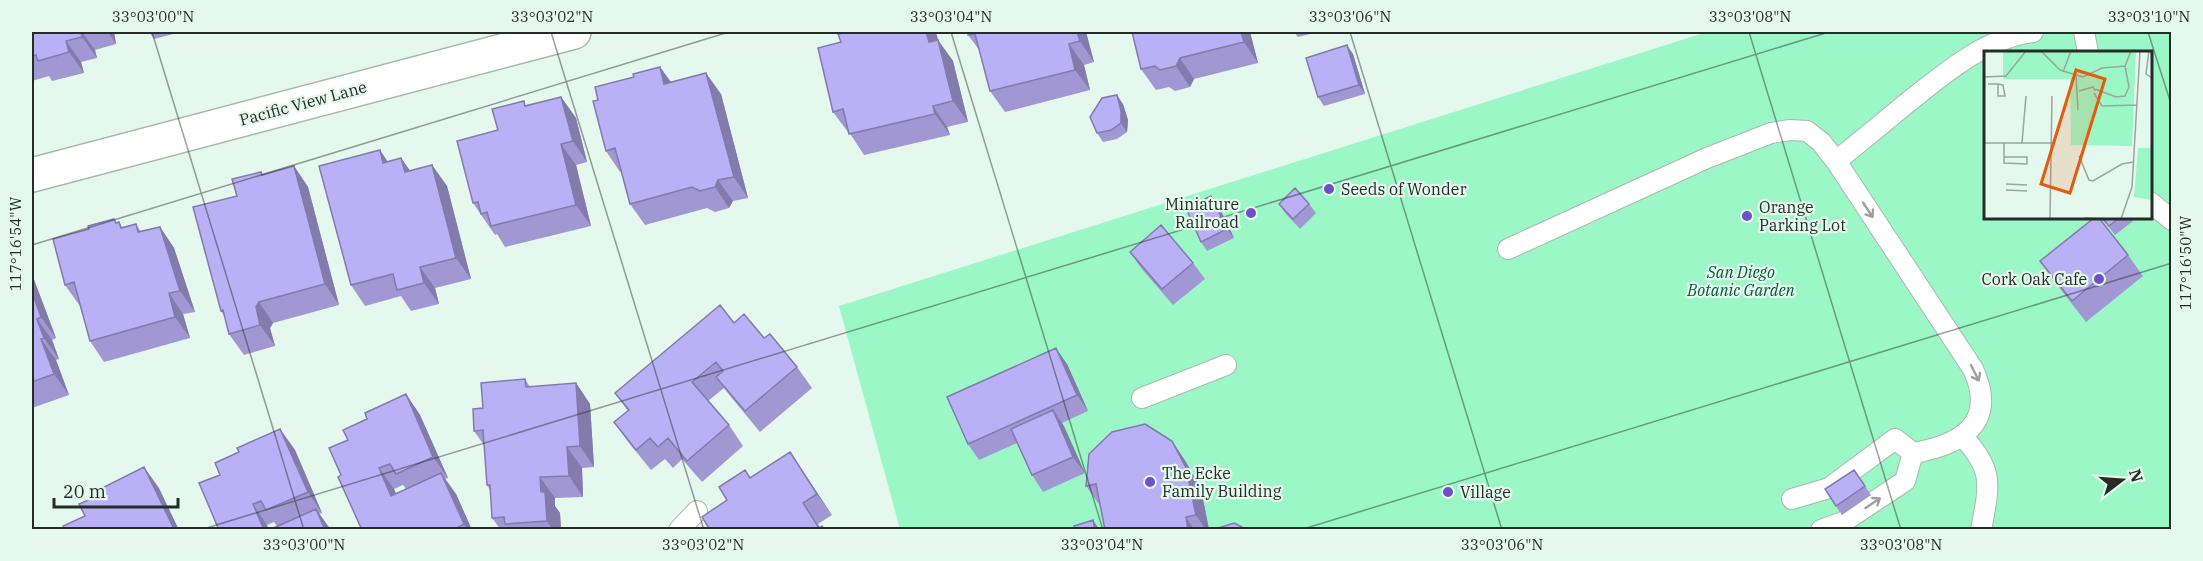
<svg xmlns="http://www.w3.org/2000/svg" width="2203" height="561" font-family="'IBM Plex Serif',serif">
<rect width="100%" height="100%" fill="#e5f8ed"/>
<path fill="#9bf8c6" fill-rule="evenodd" d="M1707 32H2171V529H900L839 306ZM1986 52H2150V218H1986Z"/>
<g fill="none" stroke-linecap="round" stroke-linejoin="round">
<g stroke="#a7b9ae" stroke-width="22">
<path id="lane" d="M2084 32 2088 52
M1836 161C1860 142 1884 122 1907 103 1944 74 1985 38 2033 32
M2150 202 2172 220
M1508 249 1707 158 1771 133 1790 130 1807 131 1821 142 1836 161 1973 369C1998 423 1961 445 1913 453
M1142 398 1226 365
M1963 437C1995 471 1989 486 1981 530
M1792 499 1829 488 1895 439 1913 453 1905 481 1843 522 1821 530
M679 530 697 511"/>
</g>
<g stroke="#a7b9ae" stroke-width="36">
<path id="street" d="M32 175 574 32"/>
</g>
<use href="#lane" stroke="#fff" stroke-width="20"/>
<use href="#street" stroke="#fff" stroke-width="33"/>
</g>
<path fill="#a097d3" fill-rule="evenodd" d="M32 32H114L116 44 95 50 97 58 81 62 84 73 52 81 49 76 32 81Z
M149 32H181L154 39Z
M188 32H200L190 34Z
M968 32H1086L1094 62 1084 65 1090 90 1005 112 990 91 980 51 968 35Z
M1132 32H1250L1258 63 1194 79 1190 87 1175 91 1169 87 1156 90 1141 69Z
M1294 32H1318L1298 37Z
M938 40 953 61 968 122 947 127 950 135 864 155 849 132H848L833 112 841 42Z
M1353 54 1365 94 1324 106 1318 97Z
M660 67 671 82 721 94 748 198 733 201 729 208 715 212 707 208 645 225 630 204 621 171 620 172 606 151 634 77Z
M561 97 576 118 587 162 576 165 591 226 505 247 497 234 495 235 473 203 498 130 527 105Z
M1123 104 1128 120 1127 132 1117 139 1103 142 1097 133Z
M401 158 410 171 432 165 447 186 471 279 435 288 439 304 411 311 401 296 365 306 351 285 388 161Z
M294 166 308 187 339 305 273 323 270 328 275 346 244 355 229 334 225 317 221 311 237 196 261 172 263 175Z
M1211 196 1218 205 1234 238 1207 251 1201 242Z
M1279 204H1309L1316 213 1300 229 1285 213Z
M2102 218H2131L2133 221 2115 235Z
M114 219 117 223 119 222 122 227 136 224 141 232 160 227 174 248 195 312 183 314 190 338 104 362 90 341 80 306 65 285 89 229Z
M1130 252 1193 263 1205 279 1173 305 1141 268Z
M2128 255 2143 276 2086 322 2055 282 2040 261Z
M32 275 33 277 56 338 52 340 59 359 56 360 69 395 32 408Z
M734 323 764 338 797 367 812 388 760 432 731 397 724 388 708 401 729 425 743 446 702 482 682 459 673 468 665 459 651 470 629 443 614 422 628 411 615 393Z
M1067 364 1088 411 1062 423 1085 473 1043 492 1032 475 1017 443 979 460 968 444Z
M525 379 530 387 576 383 590 404 594 467 582 468 583 497 555 498V506L560 513 561 530H501L492 518 490 490 487 485 484 445 474 431 483 408Z
M406 394 420 415 448 478 445 479 456 494 472 530H362L341 475 367 419ZM403 485 406 489 396 494 394 489Z
M280 429 295 450 322 513 277 526 274 522 267 525 220 475Z
M1172 441 1186 462 1201 489 1209 529 1244 530H1105L1101 507 1086 486Z
M745 470 750 477 804 473 832 515 818 524 820 527 825 530 727 500Z
M1854 470 1871 495 1842 515 1836 506Z"/>
<path fill="#827bac" d="M81 32H82L95 50 97 58 82 37Z
M108 32H114L116 44Z
M926 32H936L944 63 929 42Z
M1077 32H1086L1094 62 1080 41Z
M1241 32H1250L1258 63 1244 42Z
M938 40 953 61 968 122 953 101Z
M66 41 81 62 84 73 69 52Z
M1069 44 1084 65 1090 90 1075 70Z
M1347 45 1353 54 1365 94 1359 85Z
M1180 58 1194 79 1190 87 1176 66Z
M660 67 675 88 664 84Z
M706 73 721 94 748 198 734 177Z
M1117 95 1123 104 1128 120 1127 132 1121 123Z
M561 97 576 118 587 162 573 141Z
M933 106 947 127 950 135 935 114Z
M561 144 576 165 591 226 576 205Z
M380 150 394 171 383 163Z
M401 158 416 179 405 172Z
M432 165 447 186 471 279 456 258Z
M294 166 308 187 339 305 325 284Z
M718 180 733 201 729 208 715 187Z
M1211 196 1218 205 1234 238 1227 229Z
M160 227 174 248 195 312 180 291Z
M420 267 435 288 439 304 424 283Z
M32 275 33 277 56 338 41 317 32 292Z
M169 293 183 314 190 338 175 317Z
M259 302 273 323 270 328 275 346 260 325 256 307Z
M37 319 52 340 59 359 44 338Z
M41 339 56 360 69 395 54 374Z
M1056 348 1067 364 1088 411 1077 395Z
M576 383 590 404 594 467 580 446Z
M406 394 420 415 448 478 433 457Z
M1053 410 1064 426 1085 473 1073 457Z
M280 429 295 450 322 513 308 492Z
M1172 441 1186 462 1201 489 1209 530H1206L1196 515Z
M567 447 582 468 583 497 569 476Z
M790 452 832 515 817 494Z
M144 467 159 488 179 530H174V529Z
M379 468 394 489 406 517 391 496Z
M441 473 456 494 472 530H468L464 524Z
M540 477 555 498V506L560 513 561 530H553L547 521 541 492Z
M253 504 267 525 269 530H264Z
M316 509 331 530H325Z
M1186 517 1194 530H1188Z
M1093 520 1099 529V530H1095Z"/>
<path fill="#bab0f5" stroke="#827bac" stroke-width="1.5" d="M32 32H81L82 37 66 41 69 52 38 61 36 55 32 56Z
M850 32H926L929 42 938 40 953 101 933 106 935 114 849 134 843 109 833 112 818 48 841 42 838 34Z
M968 32H1077L1080 41 1069 44 1075 70 990 91 975 34 968 35Z
M1132 32H1241L1244 42 1180 58 1176 66 1160 70 1155 66 1141 69Z
M1347 45 1359 85 1318 97 1306 58Z
M660 67 664 84 706 73 734 177 718 180 715 187 700 191 692 187 630 204 615 148 606 151 593 101 598 100 595 87 634 77 633 74Z
M1117 95 1121 111V123L1111 130 1097 133 1090 117 1102 98Z
M561 97 573 141 561 144 576 205 491 226 487 212 481 214 478 202 473 203 457 141 498 130 492 109 524 101 525 106Z
M380 150 383 163 401 158 405 172 432 165 456 258 420 267 424 283 397 290 393 274 351 285 319 166Z
M294 166 325 284 259 302 256 307 260 325 229 334 223 310 221 311 193 207 237 196 232 179 261 172 262 175Z
M1295 188 1309 204 1293 219 1279 204Z
M1211 196 1227 229 1201 242 1186 208Z
M2094 218H2099L2128 255 2072 301 2040 261Z
M2102 218H2119L2109 226Z
M114 219 116 223 119 222 121 228 136 224 138 232 160 227 180 291 169 293 175 317 90 341 74 282 65 285 53 239 89 229 88 226Z
M1161 225 1193 263 1162 289 1130 252Z
M32 292 41 317 37 319 44 338 41 339 54 374 32 382Z
M720 305 734 323 744 314 764 338 770 334 797 367 745 411 716 377 723 371 716 362 692 382 729 425 687 461 668 438 658 447 650 438 636 450 614 422 629 410 615 393Z
M1056 348 1077 395 968 444 947 397Z
M525 379 526 387 576 383 580 446 567 447 569 476 540 477 541 492H545L547 521 505 524 504 517 492 518 490 485H487L483 430 474 431 473 409 483 408 481 383Z
M406 394 433 457 396 474 390 464 379 468 391 496 441 473 464 524 457 528V530H362L338 477 341 475 329 448 348 440 343 430 367 419 365 413Z
M1053 410 1073 457 1032 475 1011 429Z
M1145 424 1172 441 1186 468 1196 515 1186 517 1188 530H1105L1096 484 1086 486 1089 454 1112 432Z
M280 429 308 492 266 510 261 501 253 504 264 530H219L199 483 220 475 215 463 239 452 237 448Z
M790 452 817 494 803 503 819 528 822 526 825 530H710L702 517 727 500 719 487 745 470 750 478Z
M144 467 174 529 172 530H65L63 526 85 516 79 504 104 493 102 488Z
M1854 470 1865 486 1836 506 1825 489Z
M316 509 325 530H269Z
M1093 520 1095 530H1075L1074 526Z
M1234 523 1242 527V530L1194 529H1215Z"/>
<defs><path id="oneway-shaft" d="M-6 0H5M1.5-3L5.5 0L1.5 3" fill="none" stroke-width="1.6" stroke-linecap="round" stroke-linejoin="round" transform="scale(1.5)"/></defs>
<g stroke="#9da09e">
<use href="#oneway-shaft" transform="translate(1868 210) rotate(56)"/>
<use href="#oneway-shaft" transform="translate(1975 373) rotate(63)"/>
<use href="#oneway-shaft" transform="translate(1873 503) rotate(-34)"/>
</g>
<path fill="none" stroke="#252c28" stroke-width="1.5" stroke-opacity="0.45" d="M152 32 304 530M551 32 704 530M951 32 1103 530M1350 32 1502 530M1749 32 1901 530M2148 32 2172 107M32 245 729 32M200 530 1829 32M1300 530 2172 263"/>
<g fill="#6e50c9" stroke="#e5f8ed" stroke-width="2">
<circle cx="1329" cy="189" r="6"/>
<circle cx="1251" cy="213" r="6"/>
<circle cx="1747" cy="216" r="6"/>
<circle cx="2099" cy="279" r="6"/>
<circle cx="1150" cy="482" r="6"/>
<circle cx="1448" cy="492" r="6"/>
</g>
<g text-anchor="middle" stroke-width="4.5" stroke-linejoin="round" paint-order="stroke">
<g font-size="16" fill="#252c28" stroke="#e5f8ed">
<text transform="translate(303 103) rotate(-15)" y="6">Pacific View Lane</text>
</g>
<g font-size="16" fill="#252c28" stroke="#e5f8ed" text-anchor="start">
<text x="1341" y="195">Seeds of Wonder</text>
<text x="1239" y="210" text-anchor="end">Miniature<tspan x="1239" dy="18">Railroad</tspan></text>
<text x="1759" y="213">Orange<tspan x="1759" dy="18">Parking Lot</tspan></text>
<text x="2087" y="285" text-anchor="end">Cork Oak Cafe</text>
<text x="1162" y="479">The Ecke<tspan x="1162" dy="18">Family Building</tspan></text>
<text x="1460" y="498">Village</text>
</g>
<g font-size="16" font-style="italic" fill="#045838" stroke="#e5f8ed">
<text x="1741" y="278">San Diego<tspan x="1741" dy="18">Botanic Garden</tspan></text>
</g>
</g>
<g transform="translate(1984 51)">
<rect width="168" height="168" fill="#e5f8ed"/>
<path d="M19 0H152L148 95 87 94 86 28H19ZM154 97H168V149L150 146Z" fill="#9bf8c6"/>
<path fill="none" stroke="#98a69e" stroke-width="1.5" d="M57 0 76 19 99 26 118 17 141 15 147 0M165 0 162 23 168 27M79 21 87 0M92 25 94 59M0 26 22 25 42 0M4 33H14L19 34 21 45H14V33M111 38 132 46 141 45 145 36 141 15M95 40 109 36 111 40M110 42 118 55 153 54M0 92H69M38 92 42 45M95 105 105 129 109 130 138 113 149 111M20 106H43V113L20 112V92M22 133 43 134M22 139 43 140M100 167 129 168M66 168 68 45M137 168 148 136 156 0"/>
<path fill="#e8590c" fill-opacity="0.15" stroke="#e8590c" stroke-width="3" d="M92 19 121 28 86 142 57 133Z"/>
<rect width="168" height="168" fill="none" stroke="#252c28" stroke-width="3"/>
</g>
<rect width="2203" height="561" fill="none" stroke="#e5f8ed" stroke-width="66"/>
<g transform="translate(2122 480) rotate(73)" stroke="#e5f8ed" stroke-width="4.5" paint-order="stroke">
<path d="M0-4.5L10 22L0 15L-10 22Z" fill="#252c28"/>
<text y="-9" font-size="16" font-weight="bold" text-anchor="middle" fill="#252c28">N</text>
</g>
<path d="M54 498v9h124v-9" fill="none" stroke="#252c28" stroke-width="3"/>
<text x="63" y="498" font-size="18" fill="#252c28" stroke="#e5f8ed" stroke-width="4.5" paint-order="stroke">20 m</text>
<rect x="33" y="33" width="2137" height="495" fill="none" stroke="#252c28" stroke-width="2"/>
<g font-size="15" text-anchor="middle" fill="#252c28">
<text x="153" y="22">33°03'00"N</text>
<text x="552" y="22">33°03'02"N</text>
<text x="951" y="22">33°03'04"N</text>
<text x="1350" y="22">33°03'06"N</text>
<text x="1750" y="22">33°03'08"N</text>
<text x="2149" y="22">33°03'10"N</text>
<text transform="translate(16 244) rotate(-90)" y="5">117°16'54"W</text>
<text transform="translate(2186 263) rotate(-90)" y="5">117°16'50"W</text>
<text x="304" y="550">33°03'00"N</text>
<text x="703" y="550">33°03'02"N</text>
<text x="1102" y="550">33°03'04"N</text>
<text x="1502" y="550">33°03'06"N</text>
<text x="1901" y="550">33°03'08"N</text>
</g>
</svg>
